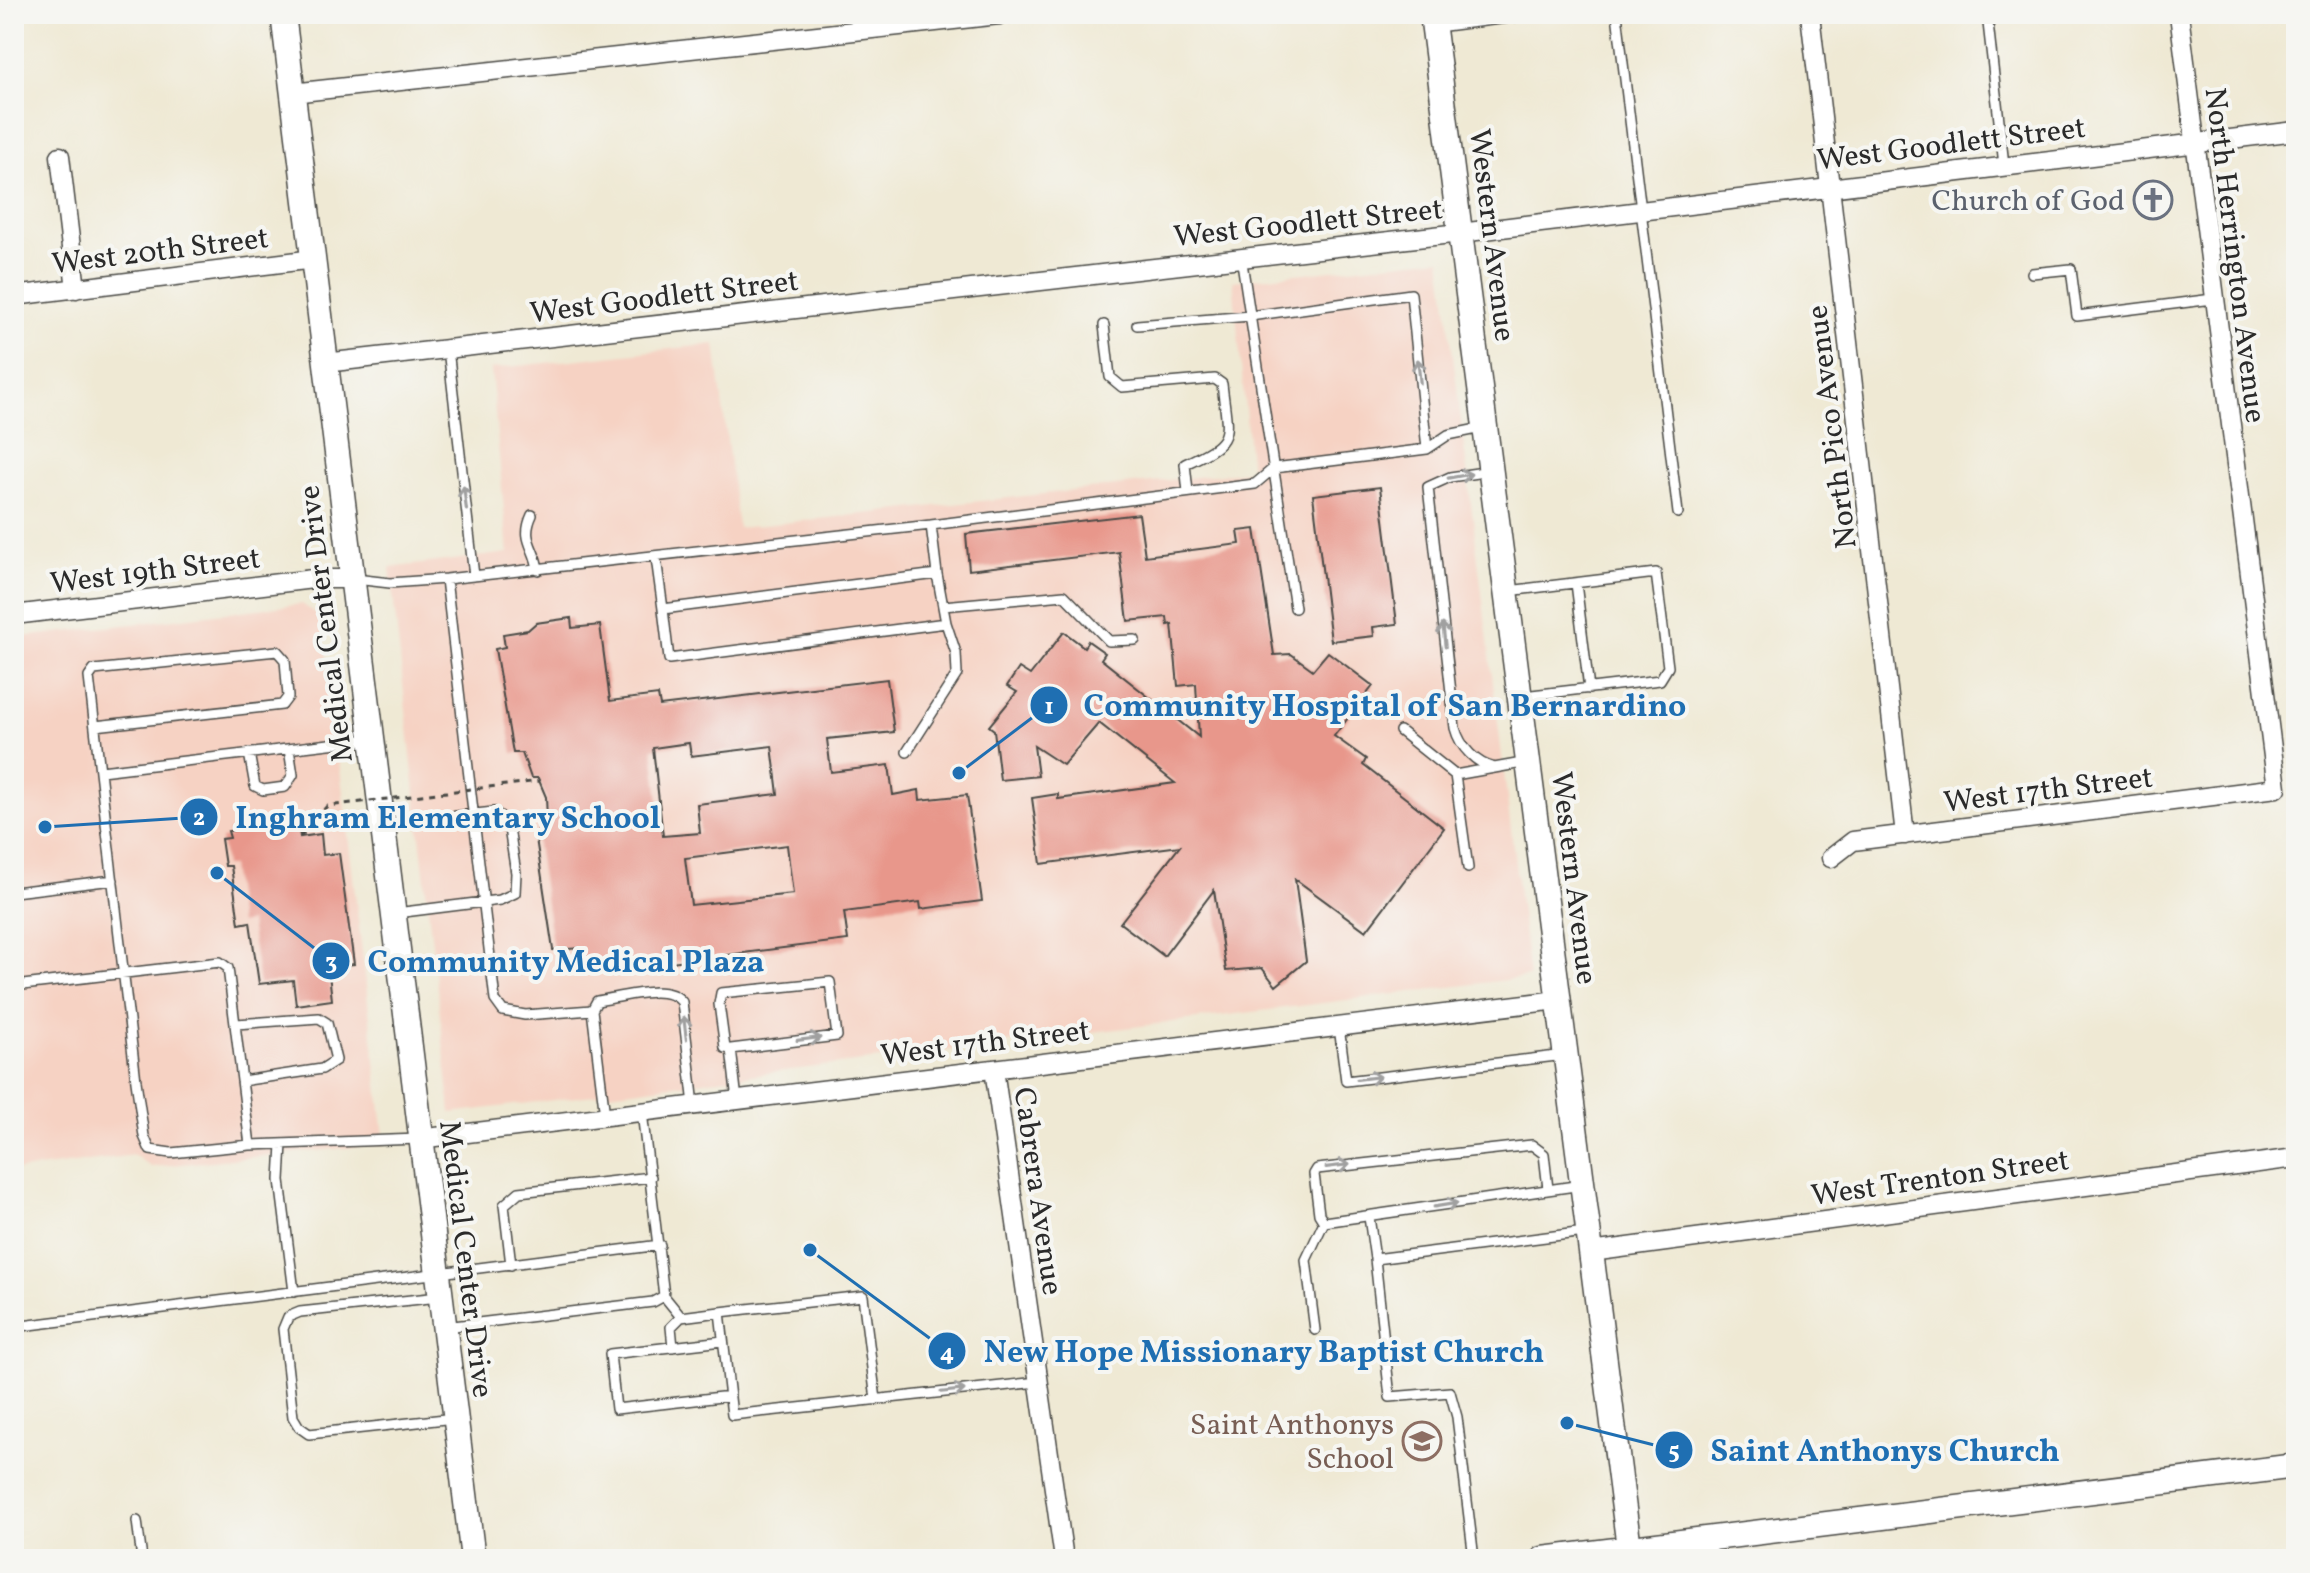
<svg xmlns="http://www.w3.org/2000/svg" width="2310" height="1573" font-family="Vollkorn,serif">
<rect width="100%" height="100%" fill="#f6f6f2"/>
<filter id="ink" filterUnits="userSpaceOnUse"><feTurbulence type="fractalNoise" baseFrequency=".0125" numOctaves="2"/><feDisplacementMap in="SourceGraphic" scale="16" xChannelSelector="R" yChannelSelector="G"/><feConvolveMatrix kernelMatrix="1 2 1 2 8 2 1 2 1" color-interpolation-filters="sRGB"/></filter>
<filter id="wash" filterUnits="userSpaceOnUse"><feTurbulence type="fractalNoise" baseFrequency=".006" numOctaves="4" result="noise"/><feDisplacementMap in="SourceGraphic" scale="32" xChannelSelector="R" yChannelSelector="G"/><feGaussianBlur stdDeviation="1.8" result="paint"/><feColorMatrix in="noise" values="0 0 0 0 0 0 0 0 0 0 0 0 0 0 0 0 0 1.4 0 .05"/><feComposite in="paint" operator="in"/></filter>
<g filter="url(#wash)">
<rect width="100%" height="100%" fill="#efe9d4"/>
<path fill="#f6d2c3" d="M1441 258 1529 977 451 1113 390 568 508 553 491 369 715 344 738 528 1251 471 1233 281Z
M302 604 322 618 385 1144 151 1167 134 1155 14 1171V638Z"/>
<g id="blocks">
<path fill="#e8978b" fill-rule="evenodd" d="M1380 487 1397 624 1373 627 1374 636 1331 641 1313 495Z
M1139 514 1145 556 1240 544 1238 531 1255 529 1274 655 1291 654 1313 670 1328 652 1373 686 1334 736 1366 759 1363 765 1444 828 1366 931 1295 879 1306 961 1276 986 1262 968 1226 971 1214 890 1164 956 1120 923 1180 846 1041 864 1032 798 1058 794V799L1175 783 1099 723 1063 765 1034 746 1038 776 1000 780 994 730 989 726 1017 692 1007 686 1019 668 1030 675 1064 632 1084 647 1088 641 1105 653 1101 659 1199 737 1196 684 1178 686 1172 624 1168 625 1167 617 1128 621 1119 552 969 570 966 534Z
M571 618 572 628 600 625 610 701 658 695 660 706 887 679 894 732 827 739 831 772 889 765 893 795 919 790 920 800 967 795 982 901 921 909 920 902 844 912 848 940 583 973 581 948 553 950 535 832H539L537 821 547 819 546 797 538 778H531L522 753H513L495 649 505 647 503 634 528 630 536 623ZM689 743 691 756 772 746 778 794 697 804 700 833 663 836 653 748ZM787 845 793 894 691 905 685 858Z
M298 822 300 837 321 834 323 855 339 853 354 964 343 965 344 972 329 974 332 1000 296 1005 293 980 259 984 250 922 239 924 231 866H225L221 839 230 838 228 831Z"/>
</g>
</g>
<g filter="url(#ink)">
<use href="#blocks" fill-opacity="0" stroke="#484844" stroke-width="2"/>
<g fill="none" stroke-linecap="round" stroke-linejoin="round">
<g stroke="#484844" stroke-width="12">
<path id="service" d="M1617 14 1678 513
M1987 14 2004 165
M1437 27 1516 17
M1241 256 1295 608
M2032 273 2071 269 2077 316 2213 299
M1104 325 1110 377 1122 387 1215 379 1222 384C1228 438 1236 440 1185 464L1188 492
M1137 325 1250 316 1411 294 1427 449
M448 349 474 576
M1491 471 1450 477 1428 487 1455 728C1460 747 1476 764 1495 768
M532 515C520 541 536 547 538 570
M931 525 1255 484 1274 468 1427 449 1448 435 1482 428
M355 579 390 583 446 579 931 525 937 574 663 609 656 558
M446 579 495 1000 503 1011 525 1015 592 1010
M1576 583 1589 689
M1508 591 1656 573 1668 667 1660 680 1523 696
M943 606 1064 595 1109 641 1135 640
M663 609 669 659 946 623 937 574
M95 726 282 705 288 697 285 660 277 651 94 670 89 677 136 1081 144 1136 150 1150 171 1153 250 1145 419 1139
M1400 731 1455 775
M907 752 957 674 956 653 946 623
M249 753 255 786 263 790 285 787 293 775 289 749
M101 771 371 739
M384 824 494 812 508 822 516 873 515 893 500 900 396 913
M1468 868 1455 775 1528 762
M14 892 113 880
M14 986 220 962 228 968 250 1145
M236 1024 319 1018 327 1023 336 1060 322 1069 242 1081
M1339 1027 1346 1081 1565 1055
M731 1049 837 1036 830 982 721 993 719 1004 725 1048 731 1049 737 1100
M605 1116 592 1010 597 1001C619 998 667 982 682 1002L694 1105
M282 1144 280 1180 294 1292
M1369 1217 1375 1259
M1324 1222 1582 1185
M511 1265 504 1205 519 1192 651 1177
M664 1296 681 1317 720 1312
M439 1297 300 1312 288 1317 283 1329 293 1417 299 1427 309 1434 454 1418
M14 1327 660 1245
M445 1327 653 1302 664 1296 642 1112
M1315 1330 1306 1260 1324 1222 1319 1214 1314 1174 1317 1169 1532 1145 1544 1154 1548 1189
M723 1341 610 1354 616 1409 730 1396
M673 1347 671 1327 681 1317
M876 1400 863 1296 720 1312 732 1415 1038 1382
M137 1521 142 1559
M1474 1559 1457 1417 1450 1392 1390 1397 1375 1259 1585 1232"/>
</g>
<g stroke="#484844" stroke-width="21">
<path id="minor" d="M1810 14 1905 835
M292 93 1008 14
M60 156 76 289
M14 296 314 259
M325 363 1460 233 2296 131
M14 615 313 579H352
M1831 858 1853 841 2277 788 2179 14
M994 1069 1064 1559
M419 1139 1558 1000
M1591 1252 2296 1158"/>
</g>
<g stroke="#484844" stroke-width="27">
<path id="tertiary" d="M283 14 473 1559
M1432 14 1629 1548
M1543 1559 2296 1466"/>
</g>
<use href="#service" stroke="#fff" stroke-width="9"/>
<use href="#minor" stroke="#fff" stroke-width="18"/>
<use href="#tertiary" stroke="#fff" stroke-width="24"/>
<path stroke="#484844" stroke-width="3" stroke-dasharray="6 6" stroke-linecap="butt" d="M300 837 327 806 540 781"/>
</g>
<defs><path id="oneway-shaft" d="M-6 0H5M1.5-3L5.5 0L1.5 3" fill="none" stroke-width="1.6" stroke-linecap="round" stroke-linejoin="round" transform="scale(2)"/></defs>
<g stroke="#a0a0a0">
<use href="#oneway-shaft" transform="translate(1419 371) rotate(-96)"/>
<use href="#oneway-shaft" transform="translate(1460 476) rotate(-10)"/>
<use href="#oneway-shaft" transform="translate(465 498) rotate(-97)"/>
<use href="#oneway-shaft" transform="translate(1444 635) rotate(-96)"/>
<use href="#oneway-shaft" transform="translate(685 1028) rotate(-97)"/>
<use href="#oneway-shaft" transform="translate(809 1039) rotate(-7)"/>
<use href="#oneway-shaft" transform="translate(1369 1078) rotate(-7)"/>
<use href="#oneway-shaft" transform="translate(1338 1166) rotate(-7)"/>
<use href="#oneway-shaft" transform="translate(1446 1205) rotate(-9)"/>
<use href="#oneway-shaft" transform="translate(953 1391) rotate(-6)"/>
</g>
</g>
<defs>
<g id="church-ring" transform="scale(2)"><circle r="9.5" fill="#f6f6f2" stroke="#6b7280" stroke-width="1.5"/><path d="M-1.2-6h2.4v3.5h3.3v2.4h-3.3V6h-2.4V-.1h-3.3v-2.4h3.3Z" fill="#6b7280"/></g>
<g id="school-ring" transform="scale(2)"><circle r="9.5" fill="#f6f6f2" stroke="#8d6e63" stroke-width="1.5"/><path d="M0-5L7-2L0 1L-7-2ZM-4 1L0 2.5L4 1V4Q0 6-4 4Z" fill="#8d6e63"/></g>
</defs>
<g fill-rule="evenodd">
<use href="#church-ring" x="2153" y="200"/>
<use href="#school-ring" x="1422" y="1441"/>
</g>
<g text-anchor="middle" stroke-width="8" stroke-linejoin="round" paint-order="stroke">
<g font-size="30" fill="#2b2b2b" stroke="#f6f6f2">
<text transform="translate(1951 143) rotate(-7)" y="10">West Goodlett Street</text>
<text transform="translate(1308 222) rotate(-6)" y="10">West Goodlett Street</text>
<text transform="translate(1493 235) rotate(83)" y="10">Western Avenue</text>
<text transform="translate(160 250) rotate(-7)" y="10">West 20th Street</text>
<text transform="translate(2236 255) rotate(83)" y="10">North Herrington Avenue</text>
<text transform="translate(664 296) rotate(-7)" y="10">West Goodlett Street</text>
<text transform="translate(1831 427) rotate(-97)" y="10">North Pico Avenue</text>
<text transform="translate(155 570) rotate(-7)" y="10">West 19th Street</text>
<text transform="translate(325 624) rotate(-97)" y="10">Medical Center Drive</text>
<text transform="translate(2048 789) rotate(-7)" y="10">West 17th Street</text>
<text transform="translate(1575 878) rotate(83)" y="10">Western Avenue</text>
<text transform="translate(985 1042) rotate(-7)" y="10">West 17th Street</text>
<text transform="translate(1940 1177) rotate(-8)" y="10">West Trenton Street</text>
<text transform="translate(1039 1191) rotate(82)" y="10">Cabrera Avenue</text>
<text transform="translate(467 1259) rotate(83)" y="10">Medical Center Drive</text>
</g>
<g font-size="30" fill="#5b616d" stroke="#f6f6f2" text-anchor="end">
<text x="2125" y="210">Church of God</text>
</g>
<g font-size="30" fill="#785e54" stroke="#f6f6f2" text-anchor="end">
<text x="1394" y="1434">Saint Anthonys<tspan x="1394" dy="34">School</tspan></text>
</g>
</g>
<path fill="none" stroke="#1f6fb2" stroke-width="3" d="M959 773L1049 705M45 827L199 817M217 873L331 961M810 1250L947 1351M1567 1423L1674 1450"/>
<g fill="#1f6fb2" stroke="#f6f6f2" stroke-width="3">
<circle cx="959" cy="773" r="8"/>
<circle cx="45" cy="827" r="8"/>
<circle cx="217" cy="873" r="8"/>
<circle cx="810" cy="1250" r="8"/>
<circle cx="1567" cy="1423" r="8"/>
<circle cx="1049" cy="705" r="20"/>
<circle cx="199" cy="817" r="20"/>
<circle cx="331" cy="961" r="20"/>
<circle cx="947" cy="1351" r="20"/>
<circle cx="1674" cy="1450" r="20"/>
</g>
<g font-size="24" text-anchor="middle" font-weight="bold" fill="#fff">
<text x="1049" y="714">1</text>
<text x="199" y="825">2</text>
<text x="331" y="969">3</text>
<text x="947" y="1360">4</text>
<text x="1674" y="1458">5</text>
</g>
<g font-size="32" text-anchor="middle" font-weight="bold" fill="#1f6fb2" stroke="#f6f6f2" stroke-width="8" stroke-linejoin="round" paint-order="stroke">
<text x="1385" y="716">Community Hospital of San Bernardino</text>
<text x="448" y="828">Inghram Elementary School</text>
<text x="566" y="972">Community Medical Plaza</text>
<text x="1264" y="1362">New Hope Missionary Baptist Church</text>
<text x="1885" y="1461">Saint Anthonys Church</text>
</g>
<rect width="2310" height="1573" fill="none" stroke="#f6f6f2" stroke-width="48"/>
</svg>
